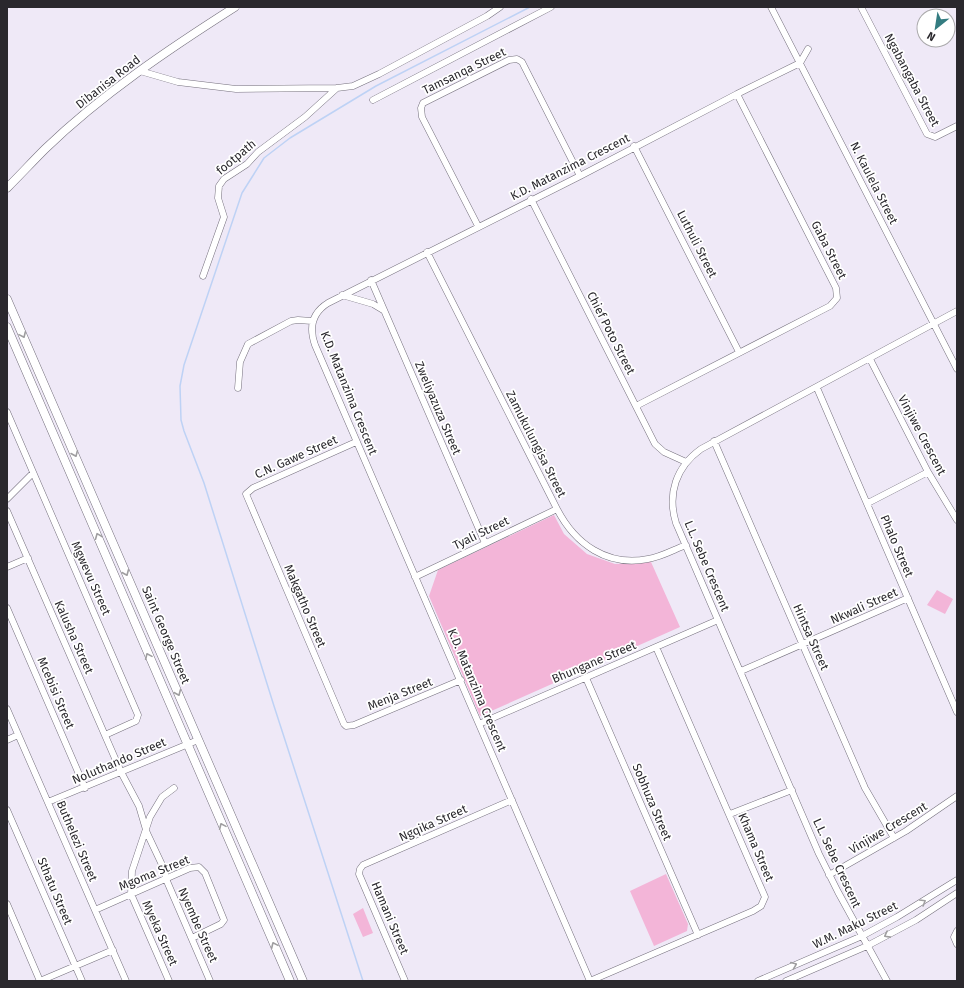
<svg xmlns="http://www.w3.org/2000/svg" width="964" height="988" font-family="'Fira Sans',sans-serif">
<rect width="100%" height="100%" fill="#efe9f7"/>
<path fill="#f3b5d8" d="M554 515 564 534 587 554 615 564 651 562 680 627 480 716 429 596 438 570Z
M937 590 953 599 945 614 927 605Z
M666 874 688 924 687 931 654 946 630 891Z
M363 908 373 933 363 937 353 914Z"/>
<g fill="none" stroke-linecap="round" stroke-linejoin="round">
<path stroke="#bed2f5" stroke-width="1.5" d="M363 981 274 706 204 483 184 431 181 420 180 386 184 365 242 193 264 158 290 138 376 86 530 7"/>
<g stroke="#75707d" stroke-width="7">
<path id="minor" d="M771 7 957 369
M861 7 927 134 935 137 957 126
M140 71 178 82 236 89 337 88 353 86 379 74 487 16 500 7
M373 100 551 7
M634 146 739 352
M531 199 655 444 664 452 686 462
M478 226 422 117 421 108 423 103 509 60 517 59 522 62 580 176
M427 252 557 509C575 544 607 567 648 559 661 557 673 550 686 545
M203 276 224 217 218 198 219 186 224 179 247 164 258 152 305 117 337 88
M371 280 485 543
M342 295 373 304 383 310
M870 359 928 472 957 520
M238 388 240 362 248 344 291 321 298 320 312 321
M817 388 957 712
M636 406 830 306 837 298 836 288 737 94
M7 412 138 715 136 721 105 735
M714 441 865 788 894 838
M356 442 253 488 246 494 344 724 346 726 354 725 461 680
M7 499 33 473
M868 503 928 472
M7 511 121 772 139 806 147 833 164 869 166 879 210 981
M7 567 28 558
M415 577 557 509
M7 608 85 788
M741 671 908 598
M586 678 698 935
M7 709 126 981
M479 724 718 620
M7 740 18 735
M48 802 198 740
M7 810 82 981
M730 814 792 790
M829 875 906 831 957 796
M7 904 40 981
M95 910 190 868 199 867 205 873 224 920 221 924 192 938
M957 931 954 937 957 944
M40 981 113 950
M169 981 131 894 132 871 150 817 162 797 174 788
M405 981 359 874 360 869 363 865 512 800
M590 981 315 345C309 328 312 313 328 303L580 176 737 94 800 63 808 49
M590 981 753 911 761 906 765 897 656 647
M758 981 862 936 897 917 957 880
M786 981 867 946 916 920 957 893
M887 981 838 892 819 854 676 523C667 494 676 467 701 449L957 311"/>
</g>
<g stroke="#75707d" stroke-width="9">
<path id="major" d="M7 188C20 175 32 162 45 149 102 94 169 49 235 7
M7 299 303 981
M7 327 290 981"/>
</g>
<use href="#minor" stroke="#fff" stroke-width="6"/>
<use href="#major" stroke="#fff" stroke-width="8"/>
</g>
<defs><path id="oneway-chevron" d="M-2-3.5L2.5 0L-2 3.5" fill="none" stroke-width="1.6" stroke-linecap="round" stroke-linejoin="round"/></defs>
<g stroke="#9f9ea0">
<use href="#oneway-chevron" transform="translate(23 335) rotate(66)"/>
<use href="#oneway-chevron" transform="translate(75 454) rotate(67)"/>
<use href="#oneway-chevron" transform="translate(98 536) rotate(-112)"/>
<use href="#oneway-chevron" transform="translate(126 573) rotate(67)"/>
<use href="#oneway-chevron" transform="translate(148 656) rotate(-114)"/>
<use href="#oneway-chevron" transform="translate(178 693) rotate(67)"/>
<use href="#oneway-chevron" transform="translate(222 826) rotate(-114)"/>
<use href="#oneway-chevron" transform="translate(923 902) rotate(-31)"/>
<use href="#oneway-chevron" transform="translate(887 935) rotate(152)"/>
<use href="#oneway-chevron" transform="translate(274 945) rotate(-114)"/>
<use href="#oneway-chevron" transform="translate(794 965) rotate(-23)"/>
</g>
<g text-anchor="middle" stroke-width="3.5" stroke-linejoin="round" paint-order="stroke">
<g font-size="12" fill="#2a282d" stroke="#fff">
<text transform="translate(464 71) rotate(-26)" y="4">Tamsanqa Street</text>
<text transform="translate(912 80) rotate(62)" y="4">Ngabangaba Street</text>
<text transform="translate(108 82) rotate(-38)" y="4">Dibanisa Road</text>
<text transform="translate(236 157) rotate(-40)" y="4">footpath</text>
<text transform="translate(570 167) rotate(-27)" y="4">K.D. Matanzima Crescent</text>
<text transform="translate(874 183) rotate(63)" y="4">N. Kaulela Street</text>
<text transform="translate(697 244) rotate(63)" y="4">Luthuli Street</text>
<text transform="translate(829 250) rotate(63)" y="4">Gaba Street</text>
<text transform="translate(611 333) rotate(63)" y="4">Chief Poto Street</text>
<text transform="translate(349 393) rotate(68)" y="4">K.D. Matanzima Crescent</text>
<text transform="translate(438 408) rotate(67)" y="4">Zweliyazuza Street</text>
<text transform="translate(922 435) rotate(62)" y="4">Vinjiwe Crescent</text>
<text transform="translate(536 444) rotate(63)" y="4">Zamukulungisa Street</text>
<text transform="translate(296 457) rotate(-24)" y="4">C.N. Gawe Street</text>
<text transform="translate(481 533) rotate(-26)" y="4">Tyali Street</text>
<text transform="translate(897 546) rotate(67)" y="4">Phalo Street</text>
<text transform="translate(707 566) rotate(67)" y="4">L.L. Sebe Crescent</text>
<text transform="translate(91 578) rotate(66)" y="4">Mgwevu Street</text>
<text transform="translate(305 606) rotate(67)" y="4">Makgatho Street</text>
<text transform="translate(864 606) rotate(-24)" y="4">Nkwali Street</text>
<text transform="translate(166 635) rotate(67)" y="4">Saint George Street</text>
<text transform="translate(74 637) rotate(66)" y="4">Kalusha Street</text>
<text transform="translate(811 637) rotate(66)" y="4">Hintsa Street</text>
<text transform="translate(594 662) rotate(-23)" y="4">Bhungane Street</text>
<text transform="translate(477 690) rotate(67)" y="4">K.D. Matanzima Crescent</text>
<text transform="translate(56 693) rotate(67)" y="4">Mcebisi Street</text>
<text transform="translate(400 694) rotate(-22)" y="4">Menja Street</text>
<text transform="translate(119 761) rotate(-23)" y="4">Noluthando Street</text>
<text transform="translate(652 802) rotate(67)" y="4">Sobhuza Street</text>
<text transform="translate(433 823) rotate(-24)" y="4">Ngqika Street</text>
<text transform="translate(888 828) rotate(-31)" y="4">Vinjiwe Crescent</text>
<text transform="translate(77 841) rotate(67)" y="4">Buthelezi Street</text>
<text transform="translate(756 847) rotate(67)" y="4">Khama Street</text>
<text transform="translate(837 863) rotate(65)" y="4">L.L. Sebe Crescent</text>
<text transform="translate(154 873) rotate(-22)" y="4">Mgoma Street</text>
<text transform="translate(55 891) rotate(67)" y="4">Sthatu Street</text>
<text transform="translate(390 918) rotate(67)" y="4">Hamani Street</text>
<text transform="translate(198 925) rotate(66)" y="4">Nyembe Street</text>
<text transform="translate(855 925) rotate(-26)" y="4">W.M. Maku Street</text>
<text transform="translate(160 933) rotate(66)" y="4">Myeka Street</text>
</g>
</g>
<rect width="964" height="988" fill="none" stroke="#2a282d" stroke-width="16"/>
<g transform="translate(936 28) rotate(210)"><circle r="19" fill="#ffffff" stroke="#aaa9ab"/>
<path d="M0-3L7 15L0 10L-7 15Z" fill="#347c81"/>
<text y="-6" font-size="11" font-weight="bold" text-anchor="middle" fill="#2a282d">N</text>
</g>
</svg>
